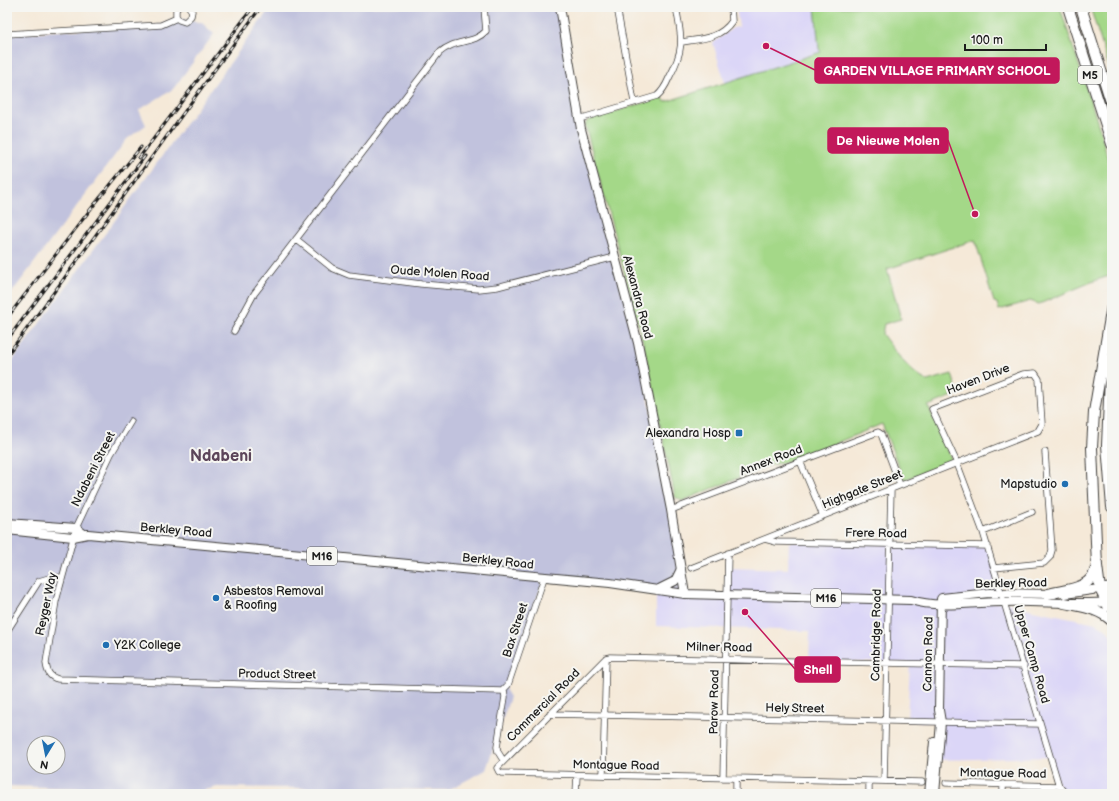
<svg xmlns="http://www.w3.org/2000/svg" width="1119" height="801" font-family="'Balsamiq Sans',sans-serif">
<rect width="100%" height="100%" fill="#f6f6f2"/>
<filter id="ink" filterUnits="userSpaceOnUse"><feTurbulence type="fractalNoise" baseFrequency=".025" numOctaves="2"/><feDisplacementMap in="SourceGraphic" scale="8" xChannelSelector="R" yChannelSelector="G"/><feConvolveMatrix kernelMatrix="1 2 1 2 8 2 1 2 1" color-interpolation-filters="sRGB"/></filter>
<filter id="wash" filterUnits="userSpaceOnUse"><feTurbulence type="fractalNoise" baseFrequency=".012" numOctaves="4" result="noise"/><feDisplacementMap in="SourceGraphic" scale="16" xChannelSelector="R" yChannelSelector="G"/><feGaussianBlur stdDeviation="0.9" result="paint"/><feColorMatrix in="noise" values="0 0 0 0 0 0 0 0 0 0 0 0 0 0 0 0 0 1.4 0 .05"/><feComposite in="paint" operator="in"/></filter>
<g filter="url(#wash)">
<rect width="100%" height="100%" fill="#f5e9d8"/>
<path fill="#dbd6f7" d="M736 7H815L822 52 725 83 713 43 733 28 739 27Z
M789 542 988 546 1002 593 941 604 1005 602 1032 610 1096 623 1105 628 1112 637V794H1066L1059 786 1050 757 939 760 941 722 907 721 910 663 809 661 810 631 656 626V591L726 596 727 567 788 569Z"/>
<path fill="#c1c2dd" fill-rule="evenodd" d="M271 7H560L581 129 638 343 685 594 544 578 505 689 510 697 486 770 448 790 217 787 201 791 7 786V368ZM34 743H58V767H34Z
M177 18 202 23 214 34 173 89 139 110 146 125 127 139 7 299V34L161 25Z"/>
<path fill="#a4d888" stroke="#607a52" d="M815 7H1060L1101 133 1111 172 1112 275 1094 281 1039 304 1030 301 999 310 997 303 994 302 975 240 887 269 901 319 884 324 882 334C894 350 909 372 927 381L952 374 958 394 928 406 952 460 904 480 882 424 793 461 770 465 682 501 675 497 644 346 585 125 588 120 663 97 665 102 821 52 819 49Z
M1090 7H1112V76Z"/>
</g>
<g filter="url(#ink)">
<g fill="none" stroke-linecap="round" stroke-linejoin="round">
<g stroke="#3d3b38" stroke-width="7">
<path id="street" d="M178 7 176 10V16L179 20 185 22 191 16 192 11 189 7
M617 7 634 102
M7 34 161 25 177 18
M682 42C700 39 720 39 732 21L731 7
M579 119 657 96C663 91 666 85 669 78 685 48 682 39 676 7
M296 239 332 268 349 275 421 284 479 289 497 287 615 257
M234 331 254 294 439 53C456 38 473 45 486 31L484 7
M131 421 111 454 76 528 56 601 46 663C47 671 49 677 58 679L502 691 508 685 544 578
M800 461 823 516
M671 510 878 432 881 434 900 485
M983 532 1032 512
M765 539 776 542 988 546
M691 568 1038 431 1042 424 1039 379 1035 373 1023 374 932 409 957 463 983 532 1059 786 1066 794
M994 568 1044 563 1050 557 1052 550 1045 452
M7 631 39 581 49 578 62 577
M550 714 1040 724
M503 760 498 752 497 747 505 697 504 690
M603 775 606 658
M723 778 728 553
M884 781 891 489
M922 782 502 773 499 772 497 768 606 658 610 657 1024 666
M946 783 1059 786
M576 794 577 775
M736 794V779
M869 794V781
M1003 794V784"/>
</g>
<g stroke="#3d3b38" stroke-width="10">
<path id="secondary" d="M560 7 581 129 638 343 671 510 685 594
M929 794 934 742
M935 794 941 722 939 710 941 599"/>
</g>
<g stroke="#3d3b38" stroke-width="10">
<path id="primary" d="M7 523 76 528 84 534
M7 530 73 537 88 534 610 583 685 594 911 600C939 609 974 602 1003 602 1039 601 1075 605 1111 602
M657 590 675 581 681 569
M1065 594 1112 587
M942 598 989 593 1054 594"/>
</g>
<g stroke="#3d3b38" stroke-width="12">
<path id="highway" d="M1068 7 1112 144
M1081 7 1112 105
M1112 359 1110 377 1107 445 1112 507
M1048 594C1066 589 1091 590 1096 568
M1064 603C1082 607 1099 608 1112 621
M1107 603 1100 589 1097 566 1092 448 1094 412 1112 306
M1108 606 1112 590"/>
</g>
<use href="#street" stroke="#fff" stroke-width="5.5"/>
<use href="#secondary" stroke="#fff" stroke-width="8"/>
<use href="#primary" stroke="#fff" stroke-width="8"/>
<use href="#highway" stroke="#fff" stroke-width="10"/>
<g stroke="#1c1c1c" stroke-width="3">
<path id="rail" d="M139 158 253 7
M7 318 90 210 141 147
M7 340 145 156
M7 355C94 241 175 122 261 7"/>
</g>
<use href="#rail" stroke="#f6f6f2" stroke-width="1.5" stroke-dasharray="4.5" stroke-linecap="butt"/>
</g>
</g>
<g fill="#1f6fb2" stroke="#f6f6f2" stroke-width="1.5">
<rect x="735" y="429" width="8" height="8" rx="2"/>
<circle cx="1065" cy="484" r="4"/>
<circle cx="216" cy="598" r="4"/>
<circle cx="106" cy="645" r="4"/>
</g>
<g text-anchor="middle" stroke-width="4" stroke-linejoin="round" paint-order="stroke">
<g fill="#f6f6f2" stroke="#5d5d5c" stroke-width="1">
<rect x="1078" y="66" width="24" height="18" rx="3"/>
<rect x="307" y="547" width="30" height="18" rx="3"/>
<rect x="811" y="589" width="30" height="18" rx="3"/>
</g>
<g font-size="11" font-weight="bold" fill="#1c1c1c">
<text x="1090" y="79">M5</text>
<text x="322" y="560">M16</text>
<text x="826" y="602">M16</text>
</g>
<g font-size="12" fill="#1c1c1c" stroke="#f6f6f2">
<text transform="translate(440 273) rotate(4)" y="4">Oude Molen Road</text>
<text transform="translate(638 297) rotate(75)" y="4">Alexandra Road</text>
<text transform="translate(978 379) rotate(-21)" y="4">Haven Drive</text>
<text transform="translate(771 460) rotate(-21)" y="4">Annex Road</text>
<text transform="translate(93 469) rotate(-63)" y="4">Ndabeni Street</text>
<text transform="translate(862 489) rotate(-22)" y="4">Highgate Street</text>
<text transform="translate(176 530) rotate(5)" y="4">Berkley Road</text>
<text transform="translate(876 533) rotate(1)" y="4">Frere Road</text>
<text transform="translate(498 561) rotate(6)" y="4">Berkley Road</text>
<text transform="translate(1011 583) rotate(-1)" y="4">Berkley Road</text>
<text transform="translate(46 604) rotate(-78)" y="4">Reyger Way</text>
<text transform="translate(515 630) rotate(-72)" y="4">Bax Street</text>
<text transform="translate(876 635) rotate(-89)" y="4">Cambridge Road</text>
<text transform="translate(719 647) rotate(1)" y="4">Milner Road</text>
<text transform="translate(928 654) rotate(-89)" y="4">Cannon Road</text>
<text transform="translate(1032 654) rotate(74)" y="4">Upper Camp Road</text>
<text transform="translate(277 674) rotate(1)" y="4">Product Street</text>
<text transform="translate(714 702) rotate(-89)" y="4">Parow Road</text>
<text transform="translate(543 705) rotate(-45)" y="4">Commercial Road</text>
<text transform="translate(795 708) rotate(1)" y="4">Hely Street</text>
<text transform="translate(616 765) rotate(1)" y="4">Montague Road</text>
<text transform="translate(1003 773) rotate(1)" y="4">Montague Road</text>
</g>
<g font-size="12" fill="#1c1c1c" stroke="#f6f6f2" text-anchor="end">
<text x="731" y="437">Alexandra Hosp</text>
<text x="1057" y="488">Mapstudio</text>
<text x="224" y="595" text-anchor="start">Asbestos Removal<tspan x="224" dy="14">&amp; Roofing</tspan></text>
<text x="114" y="649" text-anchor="start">Y2K College</text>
</g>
<g font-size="16" font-weight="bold" fill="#5c4559" stroke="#f6f6f2">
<text x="221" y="461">Ndabeni</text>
</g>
</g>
<path fill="none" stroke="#c2185b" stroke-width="1.5" d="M766 46L815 70M975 214L948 140M745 612L795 669"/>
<g fill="#c2185b" stroke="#f6f6f2" stroke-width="1.5">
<circle cx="766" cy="46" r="4"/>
<circle cx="975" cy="214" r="4"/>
<circle cx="745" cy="612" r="4"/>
</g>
<g fill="#c2185b" stroke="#c2185b" stroke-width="1.5">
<rect x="815" y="58" width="244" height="25" rx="4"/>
<rect x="828" y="128" width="120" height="25" rx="4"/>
<rect x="795" y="657" width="45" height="25" rx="4"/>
</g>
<g font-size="13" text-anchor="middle" font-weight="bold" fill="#fff">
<text x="937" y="75">GARDEN VILLAGE PRIMARY SCHOOL</text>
<text x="888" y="145">De Nieuwe Molen</text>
<text x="818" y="674">Shell</text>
</g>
<rect width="1119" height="801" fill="none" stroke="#f6f6f2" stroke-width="24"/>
<g transform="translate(46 755) rotate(190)"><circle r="19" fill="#f6f6f2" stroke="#9f9f9c"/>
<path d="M0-3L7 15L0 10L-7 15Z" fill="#1f6fb2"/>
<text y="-6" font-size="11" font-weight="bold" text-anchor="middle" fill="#1c1c1c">N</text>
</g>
<path d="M965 44v6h81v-6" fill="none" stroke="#1c1c1c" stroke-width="2"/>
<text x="971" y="44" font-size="12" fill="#1c1c1c" stroke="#f6f6f2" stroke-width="3" paint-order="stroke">100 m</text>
</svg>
